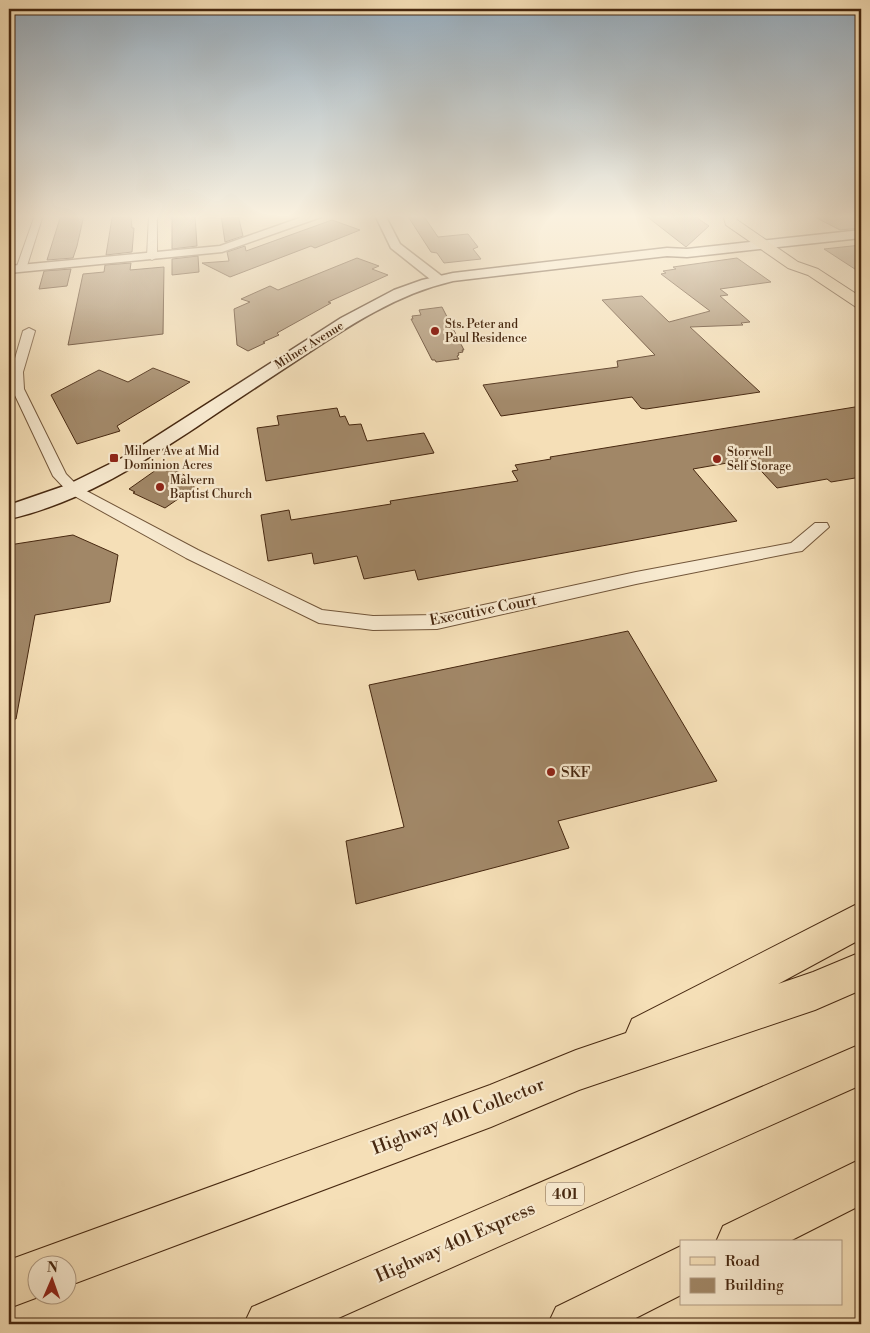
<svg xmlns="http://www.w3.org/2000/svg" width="870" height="1333" font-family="'Libre Bodoni',serif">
<rect width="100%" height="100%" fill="#f5dfb7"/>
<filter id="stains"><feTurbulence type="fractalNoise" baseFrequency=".004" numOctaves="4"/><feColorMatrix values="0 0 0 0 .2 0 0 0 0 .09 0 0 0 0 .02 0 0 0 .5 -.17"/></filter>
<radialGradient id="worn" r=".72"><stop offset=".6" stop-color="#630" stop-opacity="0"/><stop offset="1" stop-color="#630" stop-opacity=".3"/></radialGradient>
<path fill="#a18767" stroke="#472810" d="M61 215H84L77 246 73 258 47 260Z
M172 215H195L197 246 172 249Z
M221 215H238L243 236 225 242Z
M407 215H423L438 237 468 234 478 247 473 249 481 259 444 263 437 253 431 252Z
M645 215H693L709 226 686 247Z
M811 215H861V228L840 230Z
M131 216 132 228H134L132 252 106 255 112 218Z
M332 220 360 230 315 248 311 246 230 277 202 263 229 261 227 252 245 246 246 251Z
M861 245V273L824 249Z
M198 256 199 272 172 275V259Z
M357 258 379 266 372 269 388 275 328 302 331 303 277 333 279 335 263 342 265 343 248 351 237 345 234 309 250 302 241 299 270 286 278 290Z
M737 258 771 282 720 289 728 295 720 296 750 322 741 323 743 325 690 327 760 392 646 409 641 408 632 397 501 416 483 385 618 367 617 361 655 355 602 300 642 296 669 322 710 311 661 274 666 273 663 271 676 269 673 267Z
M131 263 130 270 164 267 163 334 68 345 83 274 104 272 105 265Z
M71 269 67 286 39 289 44 271Z
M442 307 464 350H462L463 352 458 353 459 355 457 356 459 359 436 362 435 360H432L411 319H413L412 316 421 315 419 310Z
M153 368 190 382 117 426 120 431 77 444 51 395 99 370 128 382Z
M861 406V477L831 482 827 479 777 488 750 459 693 469 737 521 418 580 415 570 364 579 357 556 314 564 312 553 268 561 261 515 289 510 291 520 391 504 390 501 518 481 512 471 518 470 515 465 551 459 550 457Z
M337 408 340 417 345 416 349 425 361 424 367 441 424 433 434 453 266 481 257 428 279 425 277 416Z
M163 465 193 479 194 488 165 508 133 493 135 492 129 489Z
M73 535 118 555 110 602 35 615 16 719H9V545Z
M628 631 717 781 558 821 569 848 356 904 346 841 404 827 369 685Z"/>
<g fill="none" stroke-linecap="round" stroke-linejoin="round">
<g stroke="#72563a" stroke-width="2">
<path id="minor" d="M35 215H43L26 269 24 271H18L16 269Z
M149 215H157V257L152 260 147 257Z
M29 328 35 331 23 372 24 389 66 474 79 487 198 550 322 610 373 616 437 615 636 572 791 543 815 523H827L829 527 802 551 796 552 636 584 437 629 373 630 319 623 186 558 69 493 53 476 12 389 11 372 23 331Z"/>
</g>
<g stroke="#72563a" stroke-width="3">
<path id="tertiary" d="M308 215H322L321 217 222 252 9 273V266L220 246Z
M375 215H385L400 244 443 277 445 280 443 283H435L391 248Z"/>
</g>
<g stroke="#472810" stroke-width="3">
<path id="secondary" d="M861 230V238L687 257 667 256 453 281C397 294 350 325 302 357 267 380 232 403 198 426 139 465 79 503 9 519V505L67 485 124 457 341 318 394 290 422 280 453 273 667 248 687 249Z"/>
</g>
<g stroke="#472810" stroke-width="2">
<path id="primary" d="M723 215H735L737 220 798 262 818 269 861 297V309L856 307 808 275 788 268 726 225Z"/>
</g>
<g stroke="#472810" stroke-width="2">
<path id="motorway" d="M861 902V939L778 984 813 972 861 952V990L815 1010 579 1090 491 1127 68 1286V1266H38V1296H41L9 1308V1260L490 1085 576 1050 626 1033 632 1019Z
M861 1044V1085L325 1324H244L252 1307Z
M861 1159V1205L788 1242H716L723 1226Z
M681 1246V1295L624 1324H548L556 1307Z"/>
</g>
<use href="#minor" fill="#f8ead0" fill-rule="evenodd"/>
<use href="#tertiary" fill="#f8ead0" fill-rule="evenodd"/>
<use href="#secondary" fill="#f8ead0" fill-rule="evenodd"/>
<use href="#primary" fill="#f5dfb7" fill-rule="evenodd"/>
<use href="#motorway" fill="#f5dfb7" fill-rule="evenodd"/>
</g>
<linearGradient id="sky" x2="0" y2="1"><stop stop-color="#95acbe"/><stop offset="0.54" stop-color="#faf1df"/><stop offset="1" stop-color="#faf1df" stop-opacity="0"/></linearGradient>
<rect width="870" height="401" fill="url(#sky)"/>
<g fill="#8f2418" stroke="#f8ead0" stroke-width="2">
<circle cx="435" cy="331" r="5"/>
<rect x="109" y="453" width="10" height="10" rx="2.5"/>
<circle cx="717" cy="459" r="5"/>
<circle cx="160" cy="487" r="5"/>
<circle cx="551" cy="772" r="5"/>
</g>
<g text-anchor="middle" stroke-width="4.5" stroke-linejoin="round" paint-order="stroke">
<g font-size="12" fill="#472810" stroke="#f8ead0" text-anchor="start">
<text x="445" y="328">Sts. Peter and<tspan x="445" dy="14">Paul Residence</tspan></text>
<text x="124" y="455">Milner Ave at Mid<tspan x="124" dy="14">Dominion Acres</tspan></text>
<text x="727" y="456">Storwell<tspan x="727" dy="14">Self Storage</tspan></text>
<text x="170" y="484">Malvern<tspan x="170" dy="14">Baptist Church</tspan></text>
</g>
<g font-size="12" fill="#472810" stroke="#f8ead0">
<text transform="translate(309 345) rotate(-32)" y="4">Milner Avenue</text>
</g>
<rect fill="#f8ead0" stroke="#7c624a" stroke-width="1" x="546" y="1182.5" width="38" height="23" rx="4"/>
<g font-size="14" font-weight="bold" fill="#472810">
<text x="565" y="1199">401</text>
</g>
<g font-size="15" fill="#472810" stroke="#f8ead0">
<text transform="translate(483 610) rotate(-11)" y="5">Executive Court</text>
</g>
<g font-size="15" fill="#472810" stroke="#f8ead0" text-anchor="start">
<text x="561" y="777">SKF</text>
</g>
<g font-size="18" fill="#472810" stroke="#f8ead0">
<text transform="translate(458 1116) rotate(-21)" y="6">Highway 401 Collector</text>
<text transform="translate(455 1242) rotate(-24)" y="6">Highway 401 Express</text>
</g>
</g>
<rect width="870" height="1333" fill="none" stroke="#f5dfb7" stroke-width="30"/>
<rect x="10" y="10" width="850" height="1313" fill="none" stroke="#472810" stroke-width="2.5"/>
<rect x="15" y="15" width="840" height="1303" fill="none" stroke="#472810"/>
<rect x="680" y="1240" width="162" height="65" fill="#f8ead0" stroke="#b19c83"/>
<rect x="690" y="1257" width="25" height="8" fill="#f5dfb7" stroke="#b19c83"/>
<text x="725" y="1266" font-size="15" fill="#472810">Road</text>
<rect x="690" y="1278" width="25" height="15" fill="#a18767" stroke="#b19c83"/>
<text x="725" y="1290" font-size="15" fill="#472810">Building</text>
<g transform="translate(52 1280) rotate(2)"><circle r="24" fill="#f8ead0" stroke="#b19c83"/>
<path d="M0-4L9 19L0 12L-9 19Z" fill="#8f2418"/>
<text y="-8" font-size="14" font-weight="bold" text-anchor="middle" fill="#472810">N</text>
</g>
<rect width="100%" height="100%" filter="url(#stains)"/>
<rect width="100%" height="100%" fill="url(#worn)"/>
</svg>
